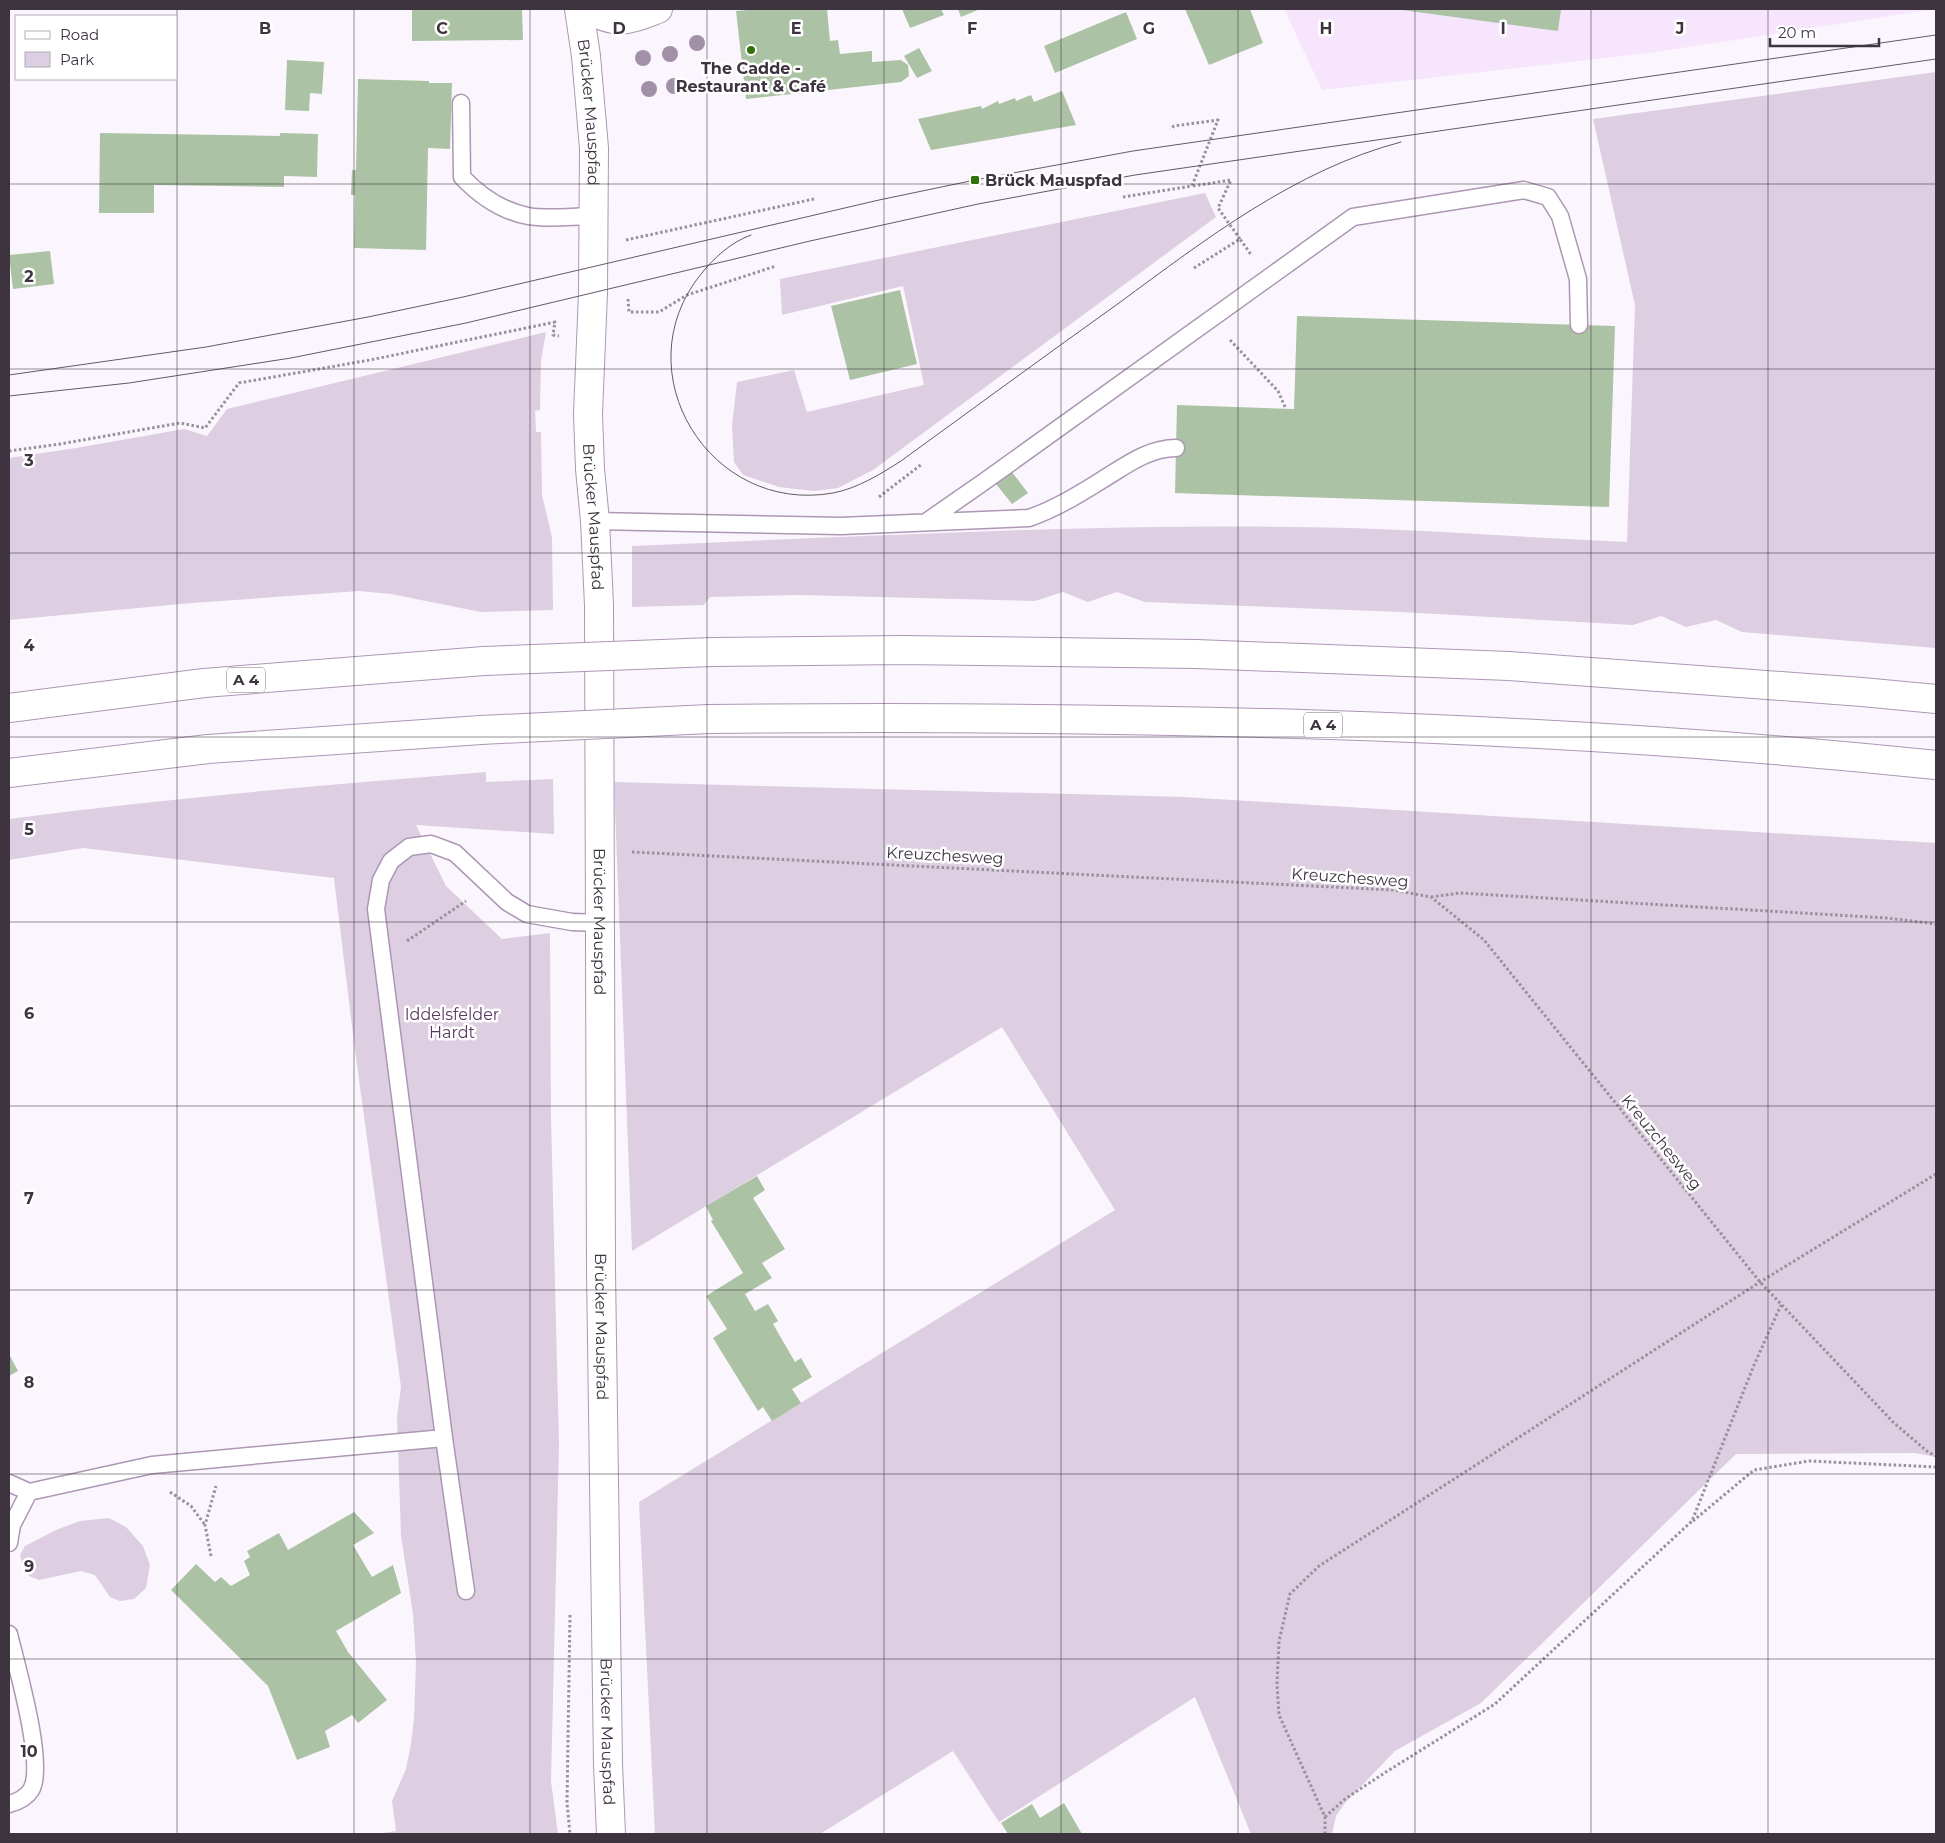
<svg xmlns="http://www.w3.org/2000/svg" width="1945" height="1843" font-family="Montserrat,sans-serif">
<rect width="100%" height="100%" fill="#fbf6fd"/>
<path fill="#f6e5fc" d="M1284 9H1936L1649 53 1322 90Z"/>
<path fill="#ddcee2" d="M1936 72V648L1742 632 1716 620 1686 627 1661 616 1633 625 1401 612 1145 602 1117 592 1088 602 1063 592 1035 601 800 595 710 597 704 605 632 607V546C872 536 1112 522 1352 528 1443 531 1535 538 1627 542L1635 305 1593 119Z
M1205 193 1216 217 873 470 838 488 814 491 779 487 743 475 734 462 732 425 737 382 794 370 807 412 924 385 903 286 782 315 780 279Z
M546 332 541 361 540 410 535 411 536 432H541L542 495 552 537 553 610 481 612 391 594 359 591 192 603 9 620V458L76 448 184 429 207 436 227 409Z
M486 772V782L553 779 554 834 416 825 446 886 502 939 550 933 551 1118 559 1444 551 1781 558 1834H377L396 1831 392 1801 406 1769 411 1744 414 1719 416 1662 413 1614 401 1536 397 1417 401 1387 354 1043 334 878 83 848 9 860V819C167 798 326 785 486 772Z
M614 782 1184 797 1936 843V1457L1915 1453 1736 1454 1481 1703 1395 1751 1345 1803 1336 1816 1332 1834H1251L1195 1697 999 1822 953 1751 820 1834H655L639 1502 1115 1210 1002 1027 632 1251Z
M109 1518 126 1527 143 1546 150 1565 146 1588 134 1599 120 1601 110 1597 95 1575 81 1571 39 1580 29 1576 23 1567 20 1555 25 1546 56 1530 80 1521Z"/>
<path fill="#acc2a4" d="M412 9H522L523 40 412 41Z
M759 9H827L830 41 838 40 840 54 872 51V62L901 60 908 65 909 76 901 82 746 99 736 11Z
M902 9H941L944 15 910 28Z
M958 9H980L961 17Z
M1185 9H1250L1263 43 1209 65Z
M1395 9H1561L1558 31Z
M1126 12 1137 39 1055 73 1044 46Z
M919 48 932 71 917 78 904 56Z
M287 60 324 62 322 94 310 93 309 111 285 110Z
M358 79 429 81V83H452L450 149 428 148 426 250 354 248 355 195H351L352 170H356Z
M1062 91 1076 125 931 150 918 119 981 106 982 109 998 101 999 104 1015 98 1016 101 1031 95 1034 102Z
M100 133 280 136V133L318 134 317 177 284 176V187L154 185V213H99Z
M50 251 54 284 13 289 9 255Z
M900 290 917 364 850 380 831 306Z
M1297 316 1615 326 1609 507 1175 493 1177 405 1294 409Z
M1012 472 1028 493 1012 504 996 484Z
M757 1176 765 1190 753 1198 785 1249 762 1263 772 1278 745 1294 755 1311 768 1304 778 1321 773 1324 795 1362 801 1358 812 1377 792 1389 801 1403 772 1421 763 1407 758 1411 713 1338 727 1329 706 1296 743 1273 711 1221 713 1220 706 1206Z
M9 1354 18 1371 9 1376Z
M354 1512 374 1533 353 1545 372 1577 393 1565 401 1593 336 1631 348 1652 387 1700 358 1723 352 1715 325 1731 330 1747 297 1760 268 1686 171 1590 196 1564 215 1582 221 1577 231 1586 250 1575 244 1561 250 1557 247 1551 279 1533 288 1550Z
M1064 1803 1082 1834H1008L1001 1823 1032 1804 1040 1818Z"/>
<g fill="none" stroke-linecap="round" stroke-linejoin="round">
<g stroke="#ad97b4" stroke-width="19">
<path id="service" d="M461 103 462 177C480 196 502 211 528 216 549 220 573 216 594 216
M595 521 841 526 1029 518C1055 509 1078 495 1102 480 1125 466 1148 448 1176 448
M926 522 985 481 1353 217 1524 190 1548 197 1560 216 1578 279 1579 325
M9 1483 29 1492 152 1465 444 1438
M9 1543 12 1525 29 1492
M466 1591 444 1438 376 909 381 880 391 861 409 847 431 844 455 853 507 902 527 914 572 922 601 923
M9 1634C16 1664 46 1766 31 1790 26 1798 17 1802 9 1804"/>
</g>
<g stroke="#ad97b4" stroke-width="30">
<path id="minor" d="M588 9C617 26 628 20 658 9"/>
</g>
<g stroke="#ad97b4" stroke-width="30">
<g id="secondary">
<path id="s1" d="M579 9 586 56 594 148 593 293 588 414 590 469 595 521 599 605 601 1270 608 1764 611 1834"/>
</g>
</g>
<g stroke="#ad97b4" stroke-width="30">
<path id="motorway" d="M712 652 903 650 1196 654 1509 666 1862 692 1936 699
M9 708 204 683 484 661
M709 719C1118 715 1529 723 1936 765
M9 773 208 749 481 730"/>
</g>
<path stroke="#98919a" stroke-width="3" stroke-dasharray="2.5 2.5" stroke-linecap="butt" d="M1193 186 1231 180 1218 208 1240 239
M1123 197 1192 186 1218 120 1174 126 1170 129
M626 240 814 199
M1194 268 1240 239 1252 256
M628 299 629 312H659L687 295 776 266
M1230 340 1278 391 1286 409
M9 451 60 444 180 423 205 428 239 383 370 360 555 322 553 335 559 336
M879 497 922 464
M632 852 1393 890 1431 897 1484 940 1760 1282 1894 1423 1928 1452 1936 1456
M1431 897 1460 893 1887 918 1936 924
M407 941 466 901
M170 1492 191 1506 205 1525
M1693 1521 1754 1470 1809 1461 1936 1467
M211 1556 205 1525 216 1486
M570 1615 567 1803 570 1834
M1325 1817 1345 1799 1386 1772 1495 1704 1692 1521 1754 1365 1781 1305
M1325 1834V1817L1279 1715 1277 1684 1279 1641 1290 1594 1319 1566 1760 1282 1936 1174"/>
<use href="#service" stroke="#fff" stroke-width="16"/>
<use href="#minor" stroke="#fff" stroke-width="28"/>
<use href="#secondary" stroke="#fff" stroke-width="28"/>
<use href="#motorway" stroke="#fff" stroke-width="28"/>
<path stroke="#625a65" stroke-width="1" d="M751 235C731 242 714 258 701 274 622 372 710 515 833 493 858 488 879 475 901 461 974 408 1046 355 1119 303 1206 239 1295 170 1401 142
M9 375 206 347 368 317 463 297 879 200 975 180 1133 151 1936 35
M9 396 129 383 291 358 466 323 810 241 978 204 1135 175 1936 59"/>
<g stroke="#ad97b4" stroke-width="30" stroke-linecap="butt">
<path id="motorway-bridge" d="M484 661 712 652
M481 730 709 719"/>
</g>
<use href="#motorway-bridge" stroke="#fff" stroke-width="28"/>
</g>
<g fill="#a28fa8">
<circle cx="697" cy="43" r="8"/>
<circle cx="670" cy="54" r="8"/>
<circle cx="643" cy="58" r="8"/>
<circle cx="674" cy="86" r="8"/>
<circle cx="649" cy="89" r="8"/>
</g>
<path fill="none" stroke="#3d3440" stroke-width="1" stroke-opacity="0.55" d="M177 9V1834M354 9V1834M530 9V1834M707 9V1834M884 9V1834M1061 9V1834M1238 9V1834M1415 9V1834M1591 9V1834M1768 9V1834M9 184H1936M9 369H1936M9 553H1936M9 737H1936M9 922H1936M9 1106H1936M9 1290H1936M9 1474H1936M9 1659H1936"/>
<g fill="#32720a" stroke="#fff" stroke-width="2">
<circle cx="751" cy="50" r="5"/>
<rect x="970" y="175" width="10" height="10" rx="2.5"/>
</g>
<g text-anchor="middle" stroke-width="5" stroke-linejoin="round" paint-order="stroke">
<g fill="#fff" stroke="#777179" stroke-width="1">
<rect x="227" y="667.5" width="38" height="25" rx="4"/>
<rect x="1304" y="712.5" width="38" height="25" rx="4"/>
</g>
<g font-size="15" font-weight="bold" fill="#3d3440">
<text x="246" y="685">A 4</text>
<text x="1323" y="730">A 4</text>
</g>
<g font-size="16" font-weight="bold" fill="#3d3440" stroke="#fff">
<text x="751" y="74">The Cadde -<tspan x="751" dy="18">Restaurant &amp; Café</tspan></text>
<text x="985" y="186" text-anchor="start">Brück Mauspfad</text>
</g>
<g font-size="16" fill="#3d3440" stroke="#fff">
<text dy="6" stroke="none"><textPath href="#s1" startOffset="104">Brücker Mauspfad</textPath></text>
<text dy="6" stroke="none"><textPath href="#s1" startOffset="509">Brücker Mauspfad</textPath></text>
<text transform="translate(945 855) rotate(3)" y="6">Kreuzchesweg</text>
<text transform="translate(1350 877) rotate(4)" y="6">Kreuzchesweg</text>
<text dy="6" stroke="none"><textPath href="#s1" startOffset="914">Brücker Mauspfad</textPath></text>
<text transform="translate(1662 1142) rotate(51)" y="6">Kreuzchesweg</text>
<text dy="6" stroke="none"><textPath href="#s1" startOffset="1319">Brücker Mauspfad</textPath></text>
<text dy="6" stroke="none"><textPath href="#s1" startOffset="1724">Brücker Mauspfad</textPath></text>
</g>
<g font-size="16" fill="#593a63" stroke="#fff">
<text x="452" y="1020">Iddelsfelder<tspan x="452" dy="18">Hardt</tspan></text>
</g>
</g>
<g font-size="16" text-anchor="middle" font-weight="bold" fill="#3d3440" stroke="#fff" stroke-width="5" stroke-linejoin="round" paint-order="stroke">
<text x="265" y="34">B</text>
<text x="442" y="34">C</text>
<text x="619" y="34">D</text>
<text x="796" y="34">E</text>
<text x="972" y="34">F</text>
<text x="1149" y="34">G</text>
<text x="1326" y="34">H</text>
<text x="1503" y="34">I</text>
<text x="1680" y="34">J</text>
<text x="29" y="282">2</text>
<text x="29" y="466">3</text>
<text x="29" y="651">4</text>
<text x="29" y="835">5</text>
<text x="29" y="1019">6</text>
<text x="29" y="1204">7</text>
<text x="29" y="1388">8</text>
<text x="29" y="1572">9</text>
<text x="29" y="1757">10</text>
</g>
<rect width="1945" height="1843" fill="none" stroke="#3d3440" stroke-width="20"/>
<rect x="15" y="15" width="162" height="65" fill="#ffffff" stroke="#b1aeb3"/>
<rect x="25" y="31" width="25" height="8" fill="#ffffff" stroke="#b1aeb3"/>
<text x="60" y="40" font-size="15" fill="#3d3440">Road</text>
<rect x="25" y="52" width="25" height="15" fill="#ddcee2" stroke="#b1aeb3"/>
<text x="60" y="65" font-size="15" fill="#3d3440">Park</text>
<path d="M1770 38v8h109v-8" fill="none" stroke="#3d3440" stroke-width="2.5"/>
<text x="1778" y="38" font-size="15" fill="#3d3440" stroke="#ffffff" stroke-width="4" paint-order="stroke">20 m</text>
</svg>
